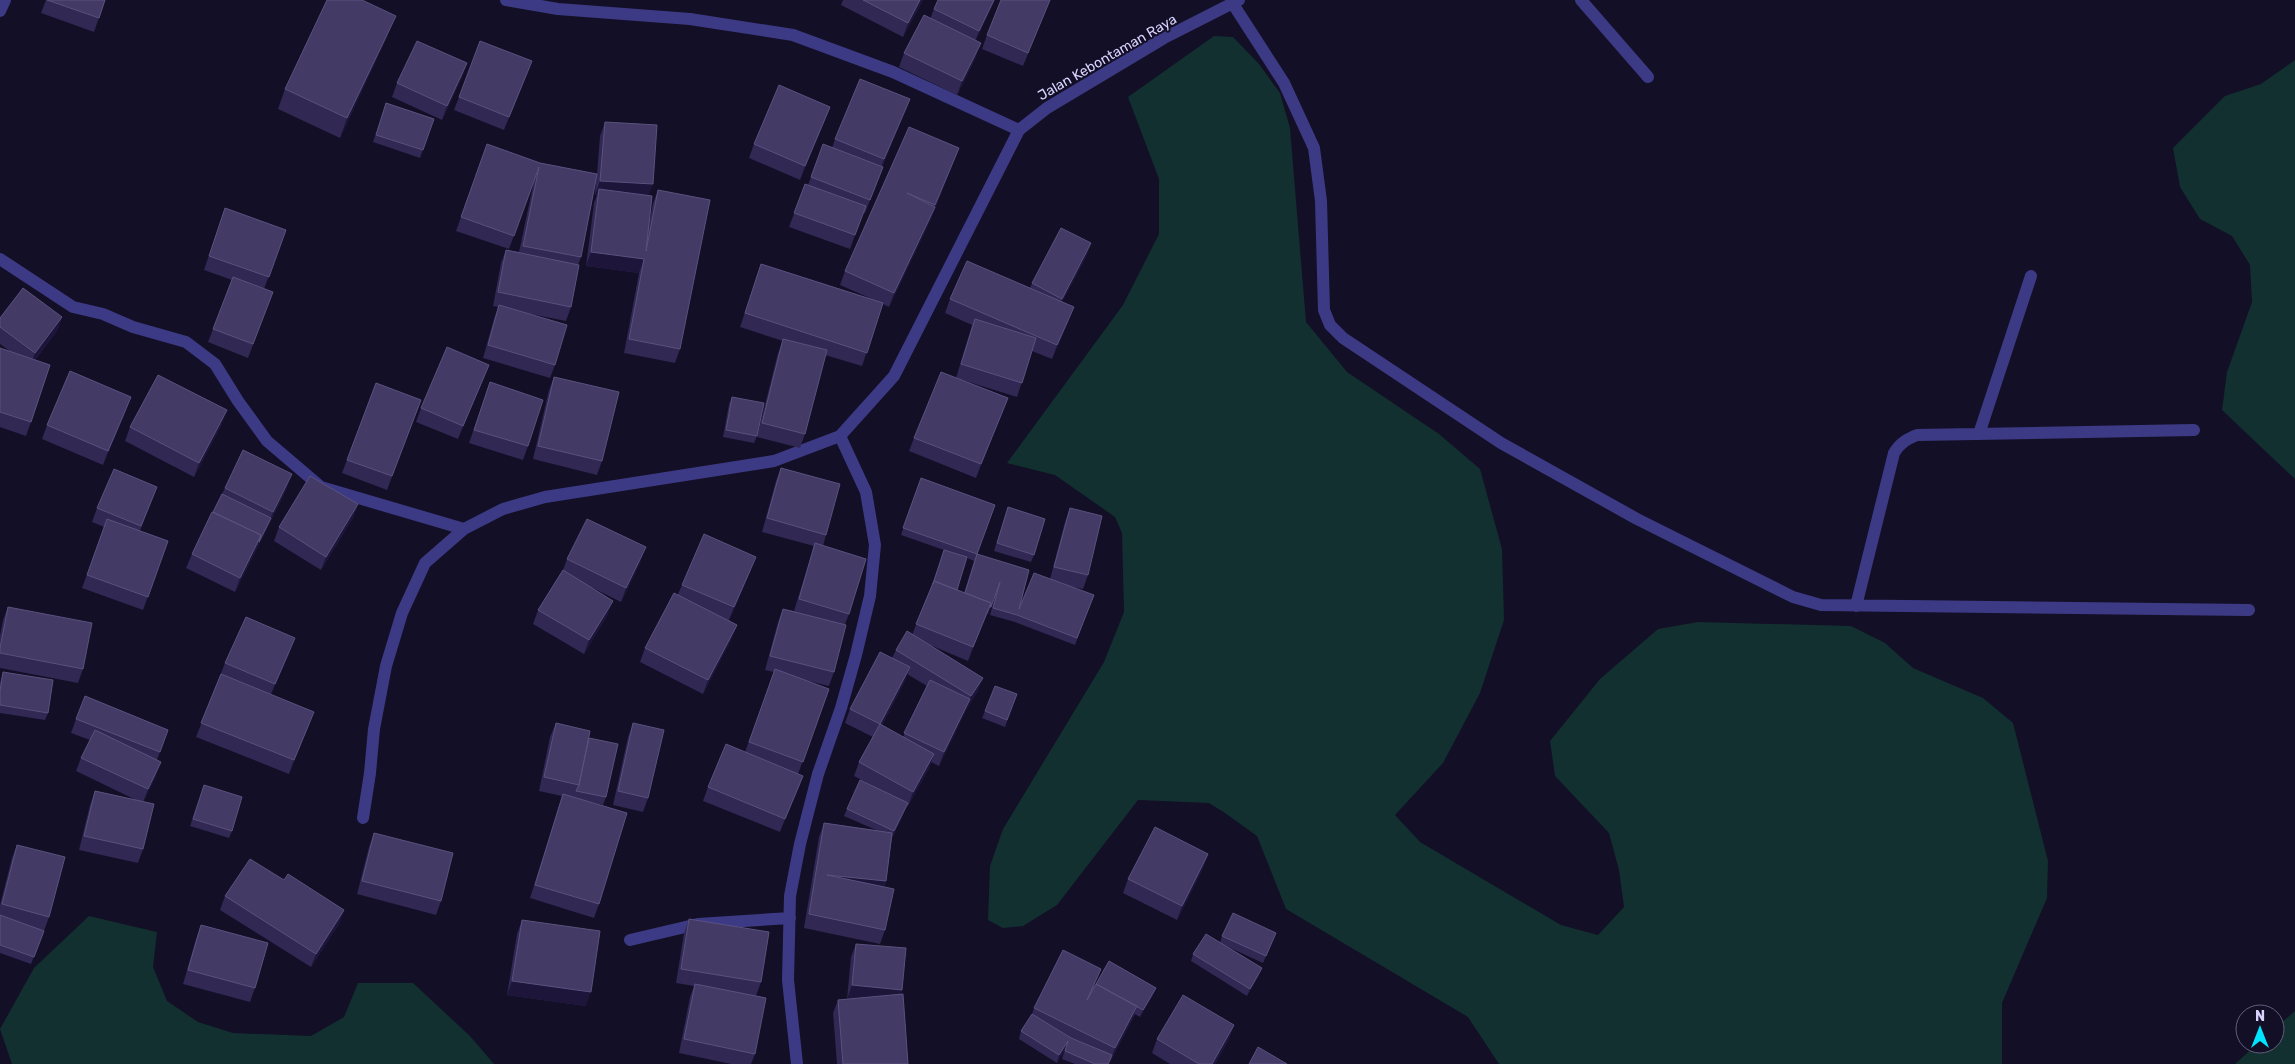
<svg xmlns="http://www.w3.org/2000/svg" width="2295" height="1064" font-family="Rubik,sans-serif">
<rect width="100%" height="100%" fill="#130f26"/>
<path fill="#12302f" d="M1214 36 1233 37 1259 64 1280 93 1290 128 1306 322 1347 372 1439 434 1480 469 1502 549 1504 620 1480 693 1443 763 1395 815 1420 842 1561 925 1598 935 1624 907 1619 870 1609 833 1555 776 1550 741 1600 679 1658 629 1698 622 1851 626 1885 643 1913 668 1983 698 2013 723 2048 861 2047 898 2002 1003V1064H1499L1468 1017 1286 909 1257 836 1225 813 1209 803 1138 800 1057 905 1023 926 1003 928 988 920 990 866 1003 829 1104 662 1124 612 1122 533 1115 517 1055 475 1007 463 1123 305 1159 234V179L1128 97Z
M2295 60V479L2222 410 2227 372 2252 302 2250 265 2232 236 2200 219 2180 187 2173 148 2225 96 2261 84Z
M89 916 157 932 153 967 167 1001 198 1022 233 1033 311 1036 344 1017 358 983H413L470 1036 494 1064H12L0 1029 34 968Z
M2295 1011V1064H2235L2257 1044H2275V1028Z"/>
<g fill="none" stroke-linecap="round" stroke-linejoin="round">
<path stroke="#3d3a85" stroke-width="12" d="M506 0 558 9 690 19 793 35 893 72 1019 130
M1581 0 1648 77
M1233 4 1284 83 1314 148 1321 201 1324 310 1330 325 1343 338 1501 443 1637 519 1793 597 1821 605 2249 610
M0 11 5 0
M0 259 73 307 103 314 133 327 186 342 215 364 238 401 267 441 321 487 464 529
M1979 434 2031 276
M1856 606 1894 453C1900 443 1907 439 1917 435L2194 430
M363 818 370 773 374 729 386 666 402 613 425 563 464 529 503 509 545 497 774 461 840 436 894 376 1019 130 1047 108 1164 38 1239 0
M630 940 698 924 790 918
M797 1064 788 980 790 896 800 844 818 774 841 708 856 655 870 596 875 545 866 492 840 436"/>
</g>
<path fill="#312854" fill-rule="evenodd" d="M46 0H105L94 32 41 13Z
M843 0H923L903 37 841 5Z
M995 0 975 41 976 57 957 95 899 67 904 53 930 19 934 9Z
M1050 0 1023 66 982 49 987 35Z
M388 35 340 138 278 109 285 89Z
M467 63 462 77 442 120 392 97 397 83Z
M527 74 504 130 454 110 459 97Z
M910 99 882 167H883L865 213H863L850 249 789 227 805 184 808 185 823 144 832 148 835 139Z
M386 103 434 119 420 158 373 142Z
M830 107 825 120 800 180 749 158 754 144Z
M605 122 649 196 648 229 653 203 658 190 680 349 675 363 624 353 639 273 586 266 594 203 597 195H595L596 181 581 257 578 265 571 307 566 321 520 312 555 365 550 378 483 358 494 319 498 307 493 306 501 263 506 250 519 252 534 181 509 249 456 231 487 144 540 163 597 174 600 136Z
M959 148 930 221 889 307 883 304 862 366 825 355 805 434 800 448 757 437 778 353 783 341 740 327 761 264 872 299 840 285 845 271Z
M225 208 286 230 264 289 273 292 248 358 208 342 232 280 204 270Z
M1091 243 1086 257 1062 302 1069 320 1052 359 1032 351 1017 397 956 378 972 325 945 313 950 299 1030 288 1032 283Z
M62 317 57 331 35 360 31 422 26 436 0 427V348L11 352 0 344V318Z
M489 365 458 439 416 422 421 408Z
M554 377 602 461 597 475 533 459 549 390Z
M490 382 528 446 523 460 469 443Z
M376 383 421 400 387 490 342 473Z
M131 397 126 411 103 465 42 439 47 425Z
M732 397 757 436 754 443 723 437 729 404Z
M1008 398 976 478 909 451 914 438Z
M222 424 194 477 125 441 130 427Z
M781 468 826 535 823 546 849 614 845 624 834 672 829 686 804 680 829 689 798 774 803 776 780 832 703 801 708 787 745 752 774 672 765 670 778 622 783 609 794 611 814 546 762 532 776 481Z
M921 478 977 554 1019 609 1050 579 1065 522 1070 508 1088 575 1083 589 1068 586 1094 595 1075 645 1015 622 990 615 997 590 988 614H987L968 661 930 645 978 691 966 710 939 766 931 762 929 768 908 806 907 805 892 838 886 881 884 887 885 930 880 944 804 928 819 837 824 823 876 830 844 816 847 809 871 785 854 776 859 762 873 737 845 723 850 709 892 658 896 650 912 635 931 587 944 550 901 535ZM967 558 974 561 964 593 957 590ZM907 674 927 686 903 737 882 725 905 681Z
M157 487 140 531 168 541 143 610 82 588 104 527 92 522 97 508Z
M225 488H287L235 592 186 568 192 554Z
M358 504 353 518 321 570 274 541 279 527Z
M1008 507 1034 555 1031 562 994 551Z
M567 559 641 561 621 602 593 588 608 614 584 654 533 624 538 610 563 570Z
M751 570 729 620 737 625 732 638 703 694 640 662 645 648 678 594 682 585Z
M8 607 83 669 78 683 0 668V636L3 620Z
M290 652 271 694 309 725 289 774 196 737 225 663Z
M3 672 48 713 45 720 0 713V683Z
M1017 694 1005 727 982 718 985 711Z
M76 719 168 730 157 760 156 776 143 802V849L138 863 79 850 90 805 95 791 136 800 76 771 81 758 90 740 71 733Z
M556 723 589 738 606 797 603 805 586 801 599 904 594 918 530 898 562 796 539 791 550 737Z
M633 723 648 798 643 812 613 805 628 737Z
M204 785 232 831 229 838 190 826Z
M374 833 441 901 436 915 357 894 369 847Z
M17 845 49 917 44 931 40 930 44 931 31 964 0 953V905L12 858Z
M1208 854 1203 868 1177 920 1123 893 1128 879Z
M284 880 344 910 339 924 311 967 220 910 225 896Z
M689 919 761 982 756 996 755 1054 751 1064H731L679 1053 690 997 694 986 676 983 684 933Z
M522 920 586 1006 507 995 517 934Z
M201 925 255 988 250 1002 183 984 196 939Z
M1276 933 1263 963 1226 946 1262 968 1259 975 1247 996 1191 961 1193 954 1220 943 1222 936Z
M856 944 902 990 900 994 908 1064H837L833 1013 838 1000 847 999 851 957Z
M1109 961 1156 988 1153 995 1140 1017 1135 1014 1132 1020 1110 1062V1061L1109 1064H1075L1062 1059 1065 1049 1057 1063 1019 1039 1021 1031 1032 1014 1034 1008 1096 985Z
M1234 1025 1229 1039 1215 1064H1170L1152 1053 1157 1039Z"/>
<path fill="#1d163a" d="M920 0H923L903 37 908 23Z
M994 0H995L974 45 979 31Z
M396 16 388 35 340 138 347 118Z
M981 43 976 57 957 95 962 81Z
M532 61 527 74 504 130 509 117Z
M467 63 462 77 442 120 447 106Z
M910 99 905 113 879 173 884 159Z
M830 107 825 120 800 180 805 166Z
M959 148 930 221 889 307 894 293 934 208Z
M600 181 653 184 648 198 599 189 597 195H595Z
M1091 243 1086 257 1057 312 1062 299Z
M591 252 644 259 639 273 586 266Z
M1074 307 1069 320 1052 359 1057 345Z
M62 317 57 331 30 366 35 353Z
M489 365 484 378 458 439 463 426Z
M131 397 126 411 103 465 108 451Z
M1008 398 1003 412 976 478 981 464Z
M227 410 222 424 194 477 199 463Z
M292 474 287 488 268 525 273 512Z
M358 504 353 518 321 570 326 557Z
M271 518 268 525 235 592 240 578Z
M646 547 641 561 621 602 626 588Z
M756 557 751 570 729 621 734 607Z
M613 601 608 614 584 654 589 640Z
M991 603 986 617 968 661 973 647Z
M737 625 732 638 703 694 708 680Z
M295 638 290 652 270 698 275 684Z
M910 667 905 681 875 738 880 724Z
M983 678 978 691 966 710 971 696Z
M970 699 965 713 939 766 944 752Z
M314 712 309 725 289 774 294 760Z
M934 754 929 768 908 806 913 792Z
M161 762 156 776 143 803 148 789Z
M803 776 798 790 780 832 785 819Z
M908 803 905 810 892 838 894 831Z
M1208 854 1203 868 1177 920 1182 906Z
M827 875 886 881 881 895Z
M344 910 339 924 311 967 316 954Z
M1262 968 1259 975 1247 996 1250 989Z
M512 981 591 992 586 1006 507 995Z
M852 985 902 990 897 1003 847 999Z
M1156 988 1153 995 1140 1017 1143 1010Z
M1137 1006 1132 1020 1110 1062 1115 1048Z
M1234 1025 1229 1039 1215 1064H1212Z
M1068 1041 1066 1049 1057 1063 1059 1055Z"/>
<path fill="#433a66" stroke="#5a527e" d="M47 0H105L99 18Z
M327 0H362L396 16 347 118 285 89Z
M863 0H920L908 23Z
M938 0H994L979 31 934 9Z
M1001 0H1050L1028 53 987 35Z
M924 15 981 43 962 81 904 53Z
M417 41 467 63 447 106 397 83Z
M480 41 532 61 509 117 459 97Z
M860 79 910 99 884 159 835 139Z
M779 85 830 107 805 166 754 144Z
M386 103 434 119 423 150 376 135Z
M605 122 657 125 653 184 600 181Z
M909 127 959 148 935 205 907 193 935 207 894 293 845 271Z
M487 144 540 163 597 174 581 257 523 246 539 167 514 236 461 217Z
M823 144 883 167 870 200 811 177Z
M805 184 866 206 855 235 794 213Z
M599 189 652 196 646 251 658 190 710 200 680 349 629 339 644 259 591 252Z
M225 208 286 230 269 277 209 256Z
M1061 228 1091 243 1062 299 1032 283Z
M506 250 579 265 571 307 498 292Z
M967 261 1074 307 1057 345 950 299Z
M761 264 883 303 867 353 745 313Z
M233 277 273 292 253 344 213 329Z
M23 288 62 317 35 353 0 327V318Z
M499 305 567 325 555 365 488 345Z
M975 319 1036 338 1022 383 961 364Z
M783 339 827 350 805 434 762 423Z
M447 347 489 365 463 426 421 408Z
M0 348 50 365 31 422 0 412Z
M70 371 131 397 108 451 47 425Z
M941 372 1008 398 981 464 914 438Z
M158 375 227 410 199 463 130 427Z
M554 377 619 392 602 461 538 446Z
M490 382 543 400 528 446 474 430Z
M376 383 421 400 392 476 347 460Z
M732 397 764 403 757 436 726 430Z
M243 450 292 474 273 512 225 488Z
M781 468 840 484 826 535 767 518Z
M114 469 157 487 141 526 97 508Z
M310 476 358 504 326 557 279 527Z
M921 478 995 505 977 554 903 528Z
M222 494 271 518 259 542 261 535 213 512Z
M1008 507 1045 519 1034 555 997 543Z
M1070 508 1102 516 1088 575 1054 567Z
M212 512 261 535 240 578 192 554Z
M107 519 168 541 148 597 87 575Z
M587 519 646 547 626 588 567 559Z
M704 534 756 557 734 607 682 585Z
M815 543 866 559 849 614 799 599Z
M944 550 967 557 957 590 934 581 933 584Z
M977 554 1029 570 1019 609 1034 573 1094 595 1077 638 1017 615 993 608 1000 582 991 607H990L991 603 965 593Z
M563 570 613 601 589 640 538 610Z
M934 581 991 603 973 647 916 624Z
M674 593 737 625 708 680 645 648Z
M8 607 92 623 83 669 0 653V648Z
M783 609 846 625 834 672 770 656Z
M246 617 295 638 275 684 225 663Z
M907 631 983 678 971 696 896 650Z
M880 652 910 667 880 724 934 754 913 792 859 762 880 724 850 709Z
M775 669 829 689 803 762 749 742Z
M3 672 53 680 48 713 0 705V691Z
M221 674 314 712 294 760 201 723Z
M930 680 970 699 944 752 904 733Z
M995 686 1017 694 1007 720 985 711Z
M85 696 168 730 160 752 76 719Z
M556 723 590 731 579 785 544 777Z
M633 723 664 730 648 798 618 791Z
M95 730 161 762 148 789 81 758Z
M589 738 618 744 606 797 576 791 579 785Z
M726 744 803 776 785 819 708 787Z
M860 780 908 803 894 831 847 809Z
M204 785 242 797 232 831 193 819Z
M95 791 154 804 143 849 84 836Z
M563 794 627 813 599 904 535 885Z
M824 823 892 833 886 881 827 875 894 889 885 930 809 914Z
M1155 827 1208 854 1182 906 1128 879Z
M374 833 453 853 441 901 362 881Z
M17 845 65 857 49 917 2 904Z
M250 859 284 880 288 874 344 910 316 954 225 896Z
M1233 913 1276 933 1266 956 1222 936Z
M0 915 44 931 34 957 0 945Z
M689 919 769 932 761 982 681 969Z
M522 920 600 931 591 992 512 981Z
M201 925 268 943 255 988 188 970Z
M1206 934 1262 968 1250 989 1193 954Z
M856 944 906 948 902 990 852 985Z
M1063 950 1101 969 1087 1000 1096 984 1137 1006 1115 1048 1034 1008Z
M1109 961 1156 988 1143 1010 1096 984Z
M695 984 766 998 755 1054 684 1039Z
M903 994 908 1064H843L838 1000Z
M1183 995 1234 1025 1212 1064H1199L1157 1039Z
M1032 1014 1071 1038 1112 1055 1108 1064H1095L1065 1051 1068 1041 1059 1055 1021 1031Z
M1258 1047 1287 1064H1249Z"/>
<g text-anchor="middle" stroke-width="4" stroke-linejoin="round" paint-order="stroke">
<g font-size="14" fill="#d9d4ff" stroke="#130f26">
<text transform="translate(1107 57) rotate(-30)" y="5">Jalan Kebontaman Raya</text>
</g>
</g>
<g transform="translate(2260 1029)"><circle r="24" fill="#130f26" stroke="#625e7d"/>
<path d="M0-4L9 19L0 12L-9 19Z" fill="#00e5ff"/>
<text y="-8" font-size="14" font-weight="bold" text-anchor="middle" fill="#d9d4ff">N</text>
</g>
</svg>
